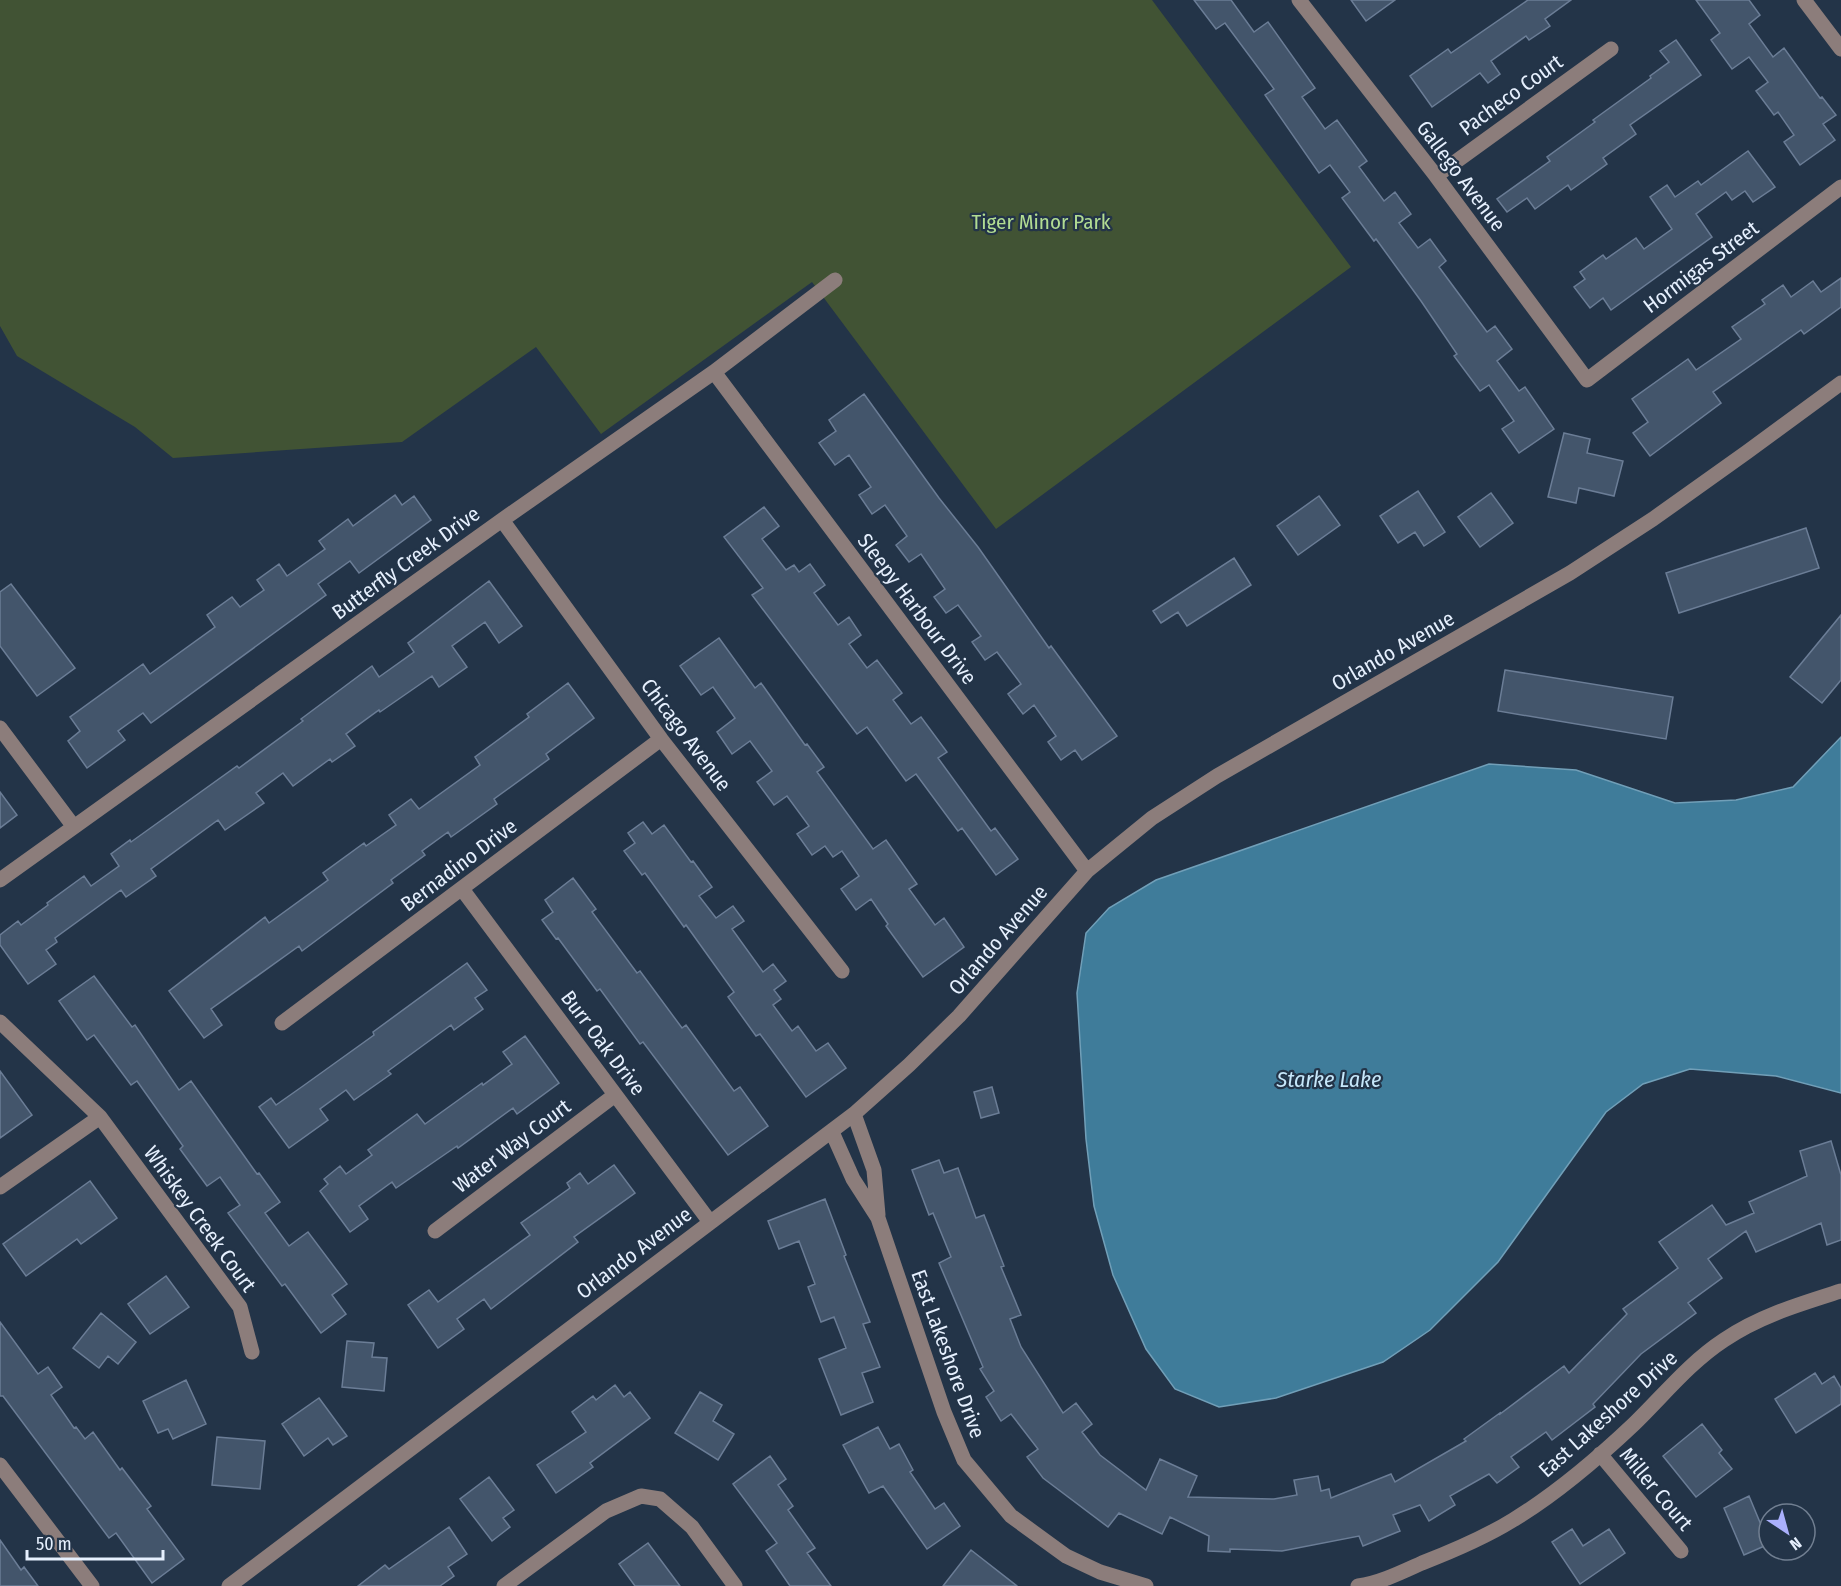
<svg xmlns="http://www.w3.org/2000/svg" width="1841" height="1586" font-family="'Fira Sans Condensed',sans-serif">
<rect width="100%" height="100%" fill="#233448"/>
<path fill="#415334" d="M0 0H1152L1351 267 996 529 812 282 601 434 536 347 402 442 173 458 135 427 17 356 0 326Z"/>
<path fill="#3f7c9a" stroke="#719fb8" stroke-width="1.5" d="M1841 737V1093L1776 1076 1690 1069 1643 1084 1606 1112 1498 1262 1430 1330 1383 1362 1276 1398 1219 1407 1175 1389 1146 1349 1113 1275 1094 1206 1086 1139 1077 993 1086 933 1109 908 1156 880 1489 764 1576 770 1675 803 1736 800 1793 787Z"/>
<path fill="#43556b" stroke="#6b7d96" stroke-width="1.5" d="M1194 0H1231L1254 32 1268 22 1315 88 1302 97 1325 129 1337 120 1367 161 1359 167 1384 201 1395 192 1411 214 1399 223 1418 248 1430 239 1446 261 1439 267 1487 332 1495 326 1512 349 1497 361 1519 391 1525 387 1554 429 1519 453 1502 429 1514 421 1489 385 1480 391 1454 356 1457 354 1421 301 1376 239 1374 241 1342 198 1350 192 1330 165 1319 173 1265 95 1274 89 1225 23 1216 29Z
M1351 0H1395L1366 21Z
M1528 0H1571L1545 19 1550 26 1529 40 1526 36 1491 61 1500 74 1488 83 1480 73 1432 107 1410 76 1448 49 1451 53Z
M1696 0H1749L1760 15 1749 24 1773 57 1784 48 1820 98 1822 97 1836 115 1823 124 1835 140 1800 165 1784 142 1794 135 1778 112 1774 115 1756 91 1768 82 1749 57 1732 69 1711 40 1720 33Z
M1676 40 1701 75 1630 125 1636 134 1603 158 1607 164 1571 190 1568 185 1535 209 1527 198 1507 212 1497 199 1550 161 1547 157 1595 122 1593 120 1651 78 1650 76 1669 62 1660 51Z
M1748 151 1775 187 1753 202 1745 191 1732 200 1726 192 1696 214 1712 237 1611 310 1603 298 1590 308 1574 287 1585 279 1580 272 1603 255 1606 259 1636 238 1644 249 1672 229 1650 197 1667 185 1675 197 1698 181 1701 185Z
M1841 278V307L1804 334 1801 330 1713 392 1721 403 1650 456 1633 433 1648 422 1632 399 1688 359 1696 370 1741 339 1732 327 1765 304 1762 300 1783 285 1791 297 1813 281 1821 292Z
M864 394 939 498 978 547 1049 648 1051 646 1117 736 1082 760 1075 750 1061 760 1048 742 1056 736 1034 705 1023 714 1008 694 1021 684 997 652 985 660 972 642 981 636 958 605 946 613 934 597 945 589 921 554 909 562 896 545 907 536 885 505 872 514 859 495 871 487 849 455 835 465 819 443 836 431 829 420Z
M1564 433 1590 439 1587 453 1623 461 1614 496 1579 488 1576 503 1548 497Z
M1418 491 1445 532 1424 546 1415 532 1398 543 1380 516Z
M1491 493 1513 523 1480 547 1458 517Z
M395 495 402 505 414 496 431 520 359 573 350 561 318 584 326 595 151 723 143 713 118 731 125 740 87 768 68 741 80 731 70 717 143 664 150 674 215 627 207 615 232 597 240 607 264 590 257 580 279 564 287 576 325 549 319 541 348 519 353 526Z
M1319 496 1340 525 1298 555 1277 526Z
M764 507 779 526 762 539 786 570 794 565 799 572 810 564 825 585 814 593 838 625 849 617 861 635 849 644 867 668 877 660 902 693 893 700 911 724 921 717 947 752 938 758 991 831 995 828 1018 859 996 875 962 828 958 831 916 774 906 781 867 727 857 734 752 595 763 588 724 537Z
M1806 528 1819 568 1679 613 1666 573Z
M1234 558 1251 585 1187 626 1178 612 1161 623 1153 611Z
M489 581 522 626 499 643 485 622 452 646 467 667 439 687 432 676 380 712 379 710 346 734 355 746 332 762 330 759 293 786 283 773 256 793 264 803 225 830 218 820 151 869 156 876 126 897 121 890 55 938 57 942 46 950 56 964 28 984 0 945V935L18 921 21 925 48 905 47 903 84 876 91 886 119 866 111 854 130 840 131 842 237 766 239 768 303 721 301 719 372 666 379 677 414 652 408 643Z
M11 584 75 668 37 696 0 646V592Z
M1841 615V680L1822 703 1790 677Z
M719 638 755 688 761 683 805 745 807 744 824 767 817 772 873 849 886 840 917 884 909 889 935 925 944 918 964 947 923 977 886 926 888 924 871 899 856 910 841 889 859 876 842 851 833 857 825 846 812 855 797 834 809 826 787 796 774 805 757 782 772 771 750 741 732 754 717 732 735 718 713 687 701 695 680 666Z
M1505 670 1673 697 1666 739 1498 711Z
M568 683 594 718 546 754 549 759 494 799 497 804 451 837 448 832 422 851 425 855 391 880 393 883 302 951 299 946 211 1009 222 1025 204 1038 169 991 265 917 269 923 328 880 323 873 364 843 366 846 396 825 389 815 411 799 419 809 480 765 475 757 529 717 527 714Z
M0 792 17 815 0 828Z
M643 822 652 834 664 825 691 862 693 861 712 887 699 896 716 918 733 906 744 921 732 929 763 972 773 964 786 981 774 990 781 999 773 1005 792 1031 798 1026 816 1051 828 1043 846 1068 806 1097 760 1034 756 1036 728 997 734 992 686 925 684 927 645 873 642 875 624 851 635 843 628 833Z
M573 878 596 909 592 912 637 973 640 971 682 1028 686 1025 734 1091 740 1087 768 1126 728 1155 643 1042 640 1044 600 989 597 991 558 938 556 939 542 920 553 912 545 900Z
M467 963 487 990 475 998 483 1009 454 1030 451 1025 388 1071 391 1074 354 1100 346 1090 320 1109 328 1120 289 1148 259 1107 271 1098 276 1105 303 1086 374 1035 373 1032Z
M94 976 132 1027 135 1025 179 1090 191 1081 257 1174 259 1173 280 1202 265 1213 289 1246 308 1232 347 1284 332 1295 346 1314 321 1333 285 1284 282 1286 228 1213 240 1205 220 1177 207 1186 180 1149 183 1146 137 1081 131 1085 94 1035 87 1040 59 1001Z
M525 1036 559 1083 517 1114 513 1108 458 1148 457 1146 396 1188 392 1182 359 1206 368 1219 350 1232 320 1191 328 1184 324 1179 340 1166 346 1174 372 1155 368 1150 417 1114 425 1124 482 1083 483 1085 512 1064 503 1052Z
M0 1071 32 1115 0 1138Z
M992 1087 999 1113 981 1118 974 1092Z
M1831 1141 1841 1175V1240L1827 1245 1821 1223 1756 1252 1746 1231 1708 1259 1722 1278 1688 1303 1696 1313 1641 1354 1593 1404 1595 1407 1552 1440 1546 1432 1511 1457 1519 1467 1497 1483 1489 1474 1450 1496 1455 1505 1429 1521 1420 1505 1393 1515 1400 1531 1363 1546 1359 1536 1282 1551 1230 1549V1552L1208 1551 1209 1536 1170 1517 1162 1534 1119 1513 1108 1527 1043 1478 1027 1457 1038 1449 1011 1414 1001 1421 986 1397 994 1391 980 1369 983 1367 939 1263 951 1257 933 1213 929 1215 912 1170 939 1160 944 1173 958 1168 976 1218 984 1215 1004 1266 1001 1267 1021 1315 1010 1319 1021 1347 1063 1413 1076 1403 1092 1424 1082 1432 1100 1455 1146 1490 1160 1459 1197 1476 1188 1497 1274 1499 1297 1495 1294 1480 1318 1476 1321 1491 1329 1489 1331 1498 1391 1474 1395 1482 1466 1441 1464 1439 1500 1413V1414L1564 1366 1569 1373 1627 1314 1623 1309 1678 1268 1659 1242 1712 1205 1726 1225 1754 1213 1749 1202 1807 1176 1800 1151Z
M614 1165 635 1193 574 1237 578 1242 491 1309 484 1299 457 1319 464 1329 438 1348 408 1305 429 1290 438 1302 530 1235 521 1223 570 1188 567 1183 580 1173 588 1184Z
M90 1181 117 1218 81 1244 77 1239 26 1276 3 1244Z
M825 1199 846 1255 844 1256 870 1322 863 1324 880 1367 862 1373 873 1402 841 1415 819 1359 846 1348 834 1317 821 1322 808 1287 815 1284 799 1241 779 1249 768 1221Z
M166 1276 189 1307 150 1334 128 1304Z
M101 1313 136 1342 118 1364 108 1356 99 1368 73 1348Z
M0 1322 38 1374 48 1367 62 1387 51 1395 74 1428 76 1427 85 1439 93 1432 120 1470 122 1468 151 1506 147 1509 184 1559 152 1583 116 1533 109 1538 3 1396H0Z
M347 1341 374 1343 372 1357 387 1358 384 1391 342 1387Z
M1815 1373 1822 1384 1834 1376 1841 1388V1404L1796 1433 1775 1399Z
M186 1380 206 1424 173 1439 168 1429 158 1433 143 1401Z
M615 1385 624 1397 630 1392 650 1418 590 1463 593 1467 556 1493 537 1465 586 1432 572 1412 593 1396 596 1400Z
M700 1392 722 1405 713 1421 734 1434 718 1460 675 1433Z
M319 1398 347 1436 333 1445 328 1438 304 1456 282 1424Z
M1702 1424 1722 1450 1719 1453 1732 1469 1696 1497 1663 1456Z
M878 1427 890 1449 899 1444 913 1470 910 1472 935 1509 944 1503 960 1526 927 1549 883 1486 869 1493 843 1445Z
M217 1437 265 1441 260 1489 212 1485Z
M770 1456 786 1479 778 1485 793 1506 788 1510 815 1548 807 1553 831 1586H790L766 1551 777 1543 733 1484Z
M489 1477 514 1510 503 1518 510 1527 492 1541 460 1499Z
M1749 1496 1769 1544 1744 1555 1724 1508Z
M449 1527 467 1554 448 1567 454 1576 440 1586H358L385 1565 389 1569Z
M1572 1529 1583 1546 1609 1529 1625 1553 1580 1584 1552 1542Z
M0 1540 21 1570 24 1567 38 1586H0Z
M648 1543 680 1586H635L619 1564Z
M971 1550 1017 1586H943Z"/>
<g fill="none" stroke-linecap="round" stroke-linejoin="round">
<path stroke="#8c7d7b" stroke-width="15" d="M1299 0 1436 176 1587 380 1841 187
M1804 0 1841 49
M1436 176 1611 49
M714 372 1087 871
M502 520 661 739 842 971
M0 728 74 827
M0 880 502 520 714 372 835 280
M462 889 710 1222
M0 1022 100 1117 240 1307 252 1352
M282 1023 661 739
M854 1114 874 1170 878 1215
M832 1132 853 1179 878 1218 944 1412 964 1460 1011 1516 1066 1556 1100 1572 1146 1586
M0 1187 100 1117
M435 1231 615 1095
M1600 1454 1681 1551
M0 1465 92 1586
M229 1586 854 1114 909 1065 959 1016 1087 871 1152 818 1217 776 1570 573 1653 519 1747 452 1841 383
M504 1586 606 1511 641 1496 660 1499 692 1527 735 1586
M1358 1586C1380 1583 1402 1572 1422 1563 1453 1551 1484 1538 1513 1520 1556 1494 1597 1459 1634 1424 1663 1396 1689 1363 1724 1340 1759 1316 1800 1304 1841 1291"/>
</g>
<g text-anchor="middle" stroke-width="4.5" stroke-linejoin="round" paint-order="stroke">
<g font-size="21" fill="#e6f0fe" stroke="#233448">
<text transform="translate(1511 95) rotate(-36)" y="7">Pacheco Court</text>
<text transform="translate(1461 176) rotate(53)" y="7">Gallego Avenue</text>
<text transform="translate(1701 267) rotate(-37)" y="7">Hormigas Street</text>
<text transform="translate(406 563) rotate(-36)" y="7">Butterfly Creek Drive</text>
<text transform="translate(917 609) rotate(53)" y="7">Sleepy Harbour Drive</text>
<text transform="translate(1393 651) rotate(-30)" y="7">Orlando Avenue</text>
<text transform="translate(686 735) rotate(53)" y="7">Chicago Avenue</text>
<text transform="translate(459 865) rotate(-37)" y="7">Bernadino Drive</text>
<text transform="translate(998 940) rotate(-49)" y="7">Orlando Avenue</text>
<text transform="translate(603 1043) rotate(53)" y="7">Burr Oak Drive</text>
<text transform="translate(512 1146) rotate(-37)" y="7">Water Way Court</text>
<text transform="translate(200 1219) rotate(54)" y="7">Whiskey Creek Court</text>
<text transform="translate(634 1253) rotate(-37)" y="7">Orlando Avenue</text>
<text transform="translate(948 1354) rotate(70)" y="7">East Lakeshore Drive</text>
<text transform="translate(1608 1414) rotate(-42)" y="7">East Lakeshore Drive</text>
<text transform="translate(1656 1489) rotate(50)" y="7">Miller Court</text>
</g>
<g font-size="21" fill="#b2dc92" stroke="#233448">
<text x="1041" y="229">Tiger Minor Park</text>
</g>
<g font-size="22" font-style="italic" fill="#c6e7fa" stroke="#233448">
<text x="1329" y="1087">Starke Lake</text>
</g>
</g>
<g transform="translate(1787 1532) rotate(144)"><circle r="28" fill="#233448" stroke="#717f91" stroke-width="1.5"/>
<path d="M0-4.5L10 22L0 15L-10 22Z" fill="#aab0fc"/>
<text y="-9" font-size="16" font-weight="bold" text-anchor="middle" fill="#e6f0fe">N</text>
</g>
<path d="M27 1550v9h136v-9" fill="none" stroke="#e6f0fe" stroke-width="3"/>
<text x="36" y="1550" font-size="18" fill="#e6f0fe" stroke="#233448" stroke-width="4.5" paint-order="stroke">50 m</text>
</svg>
